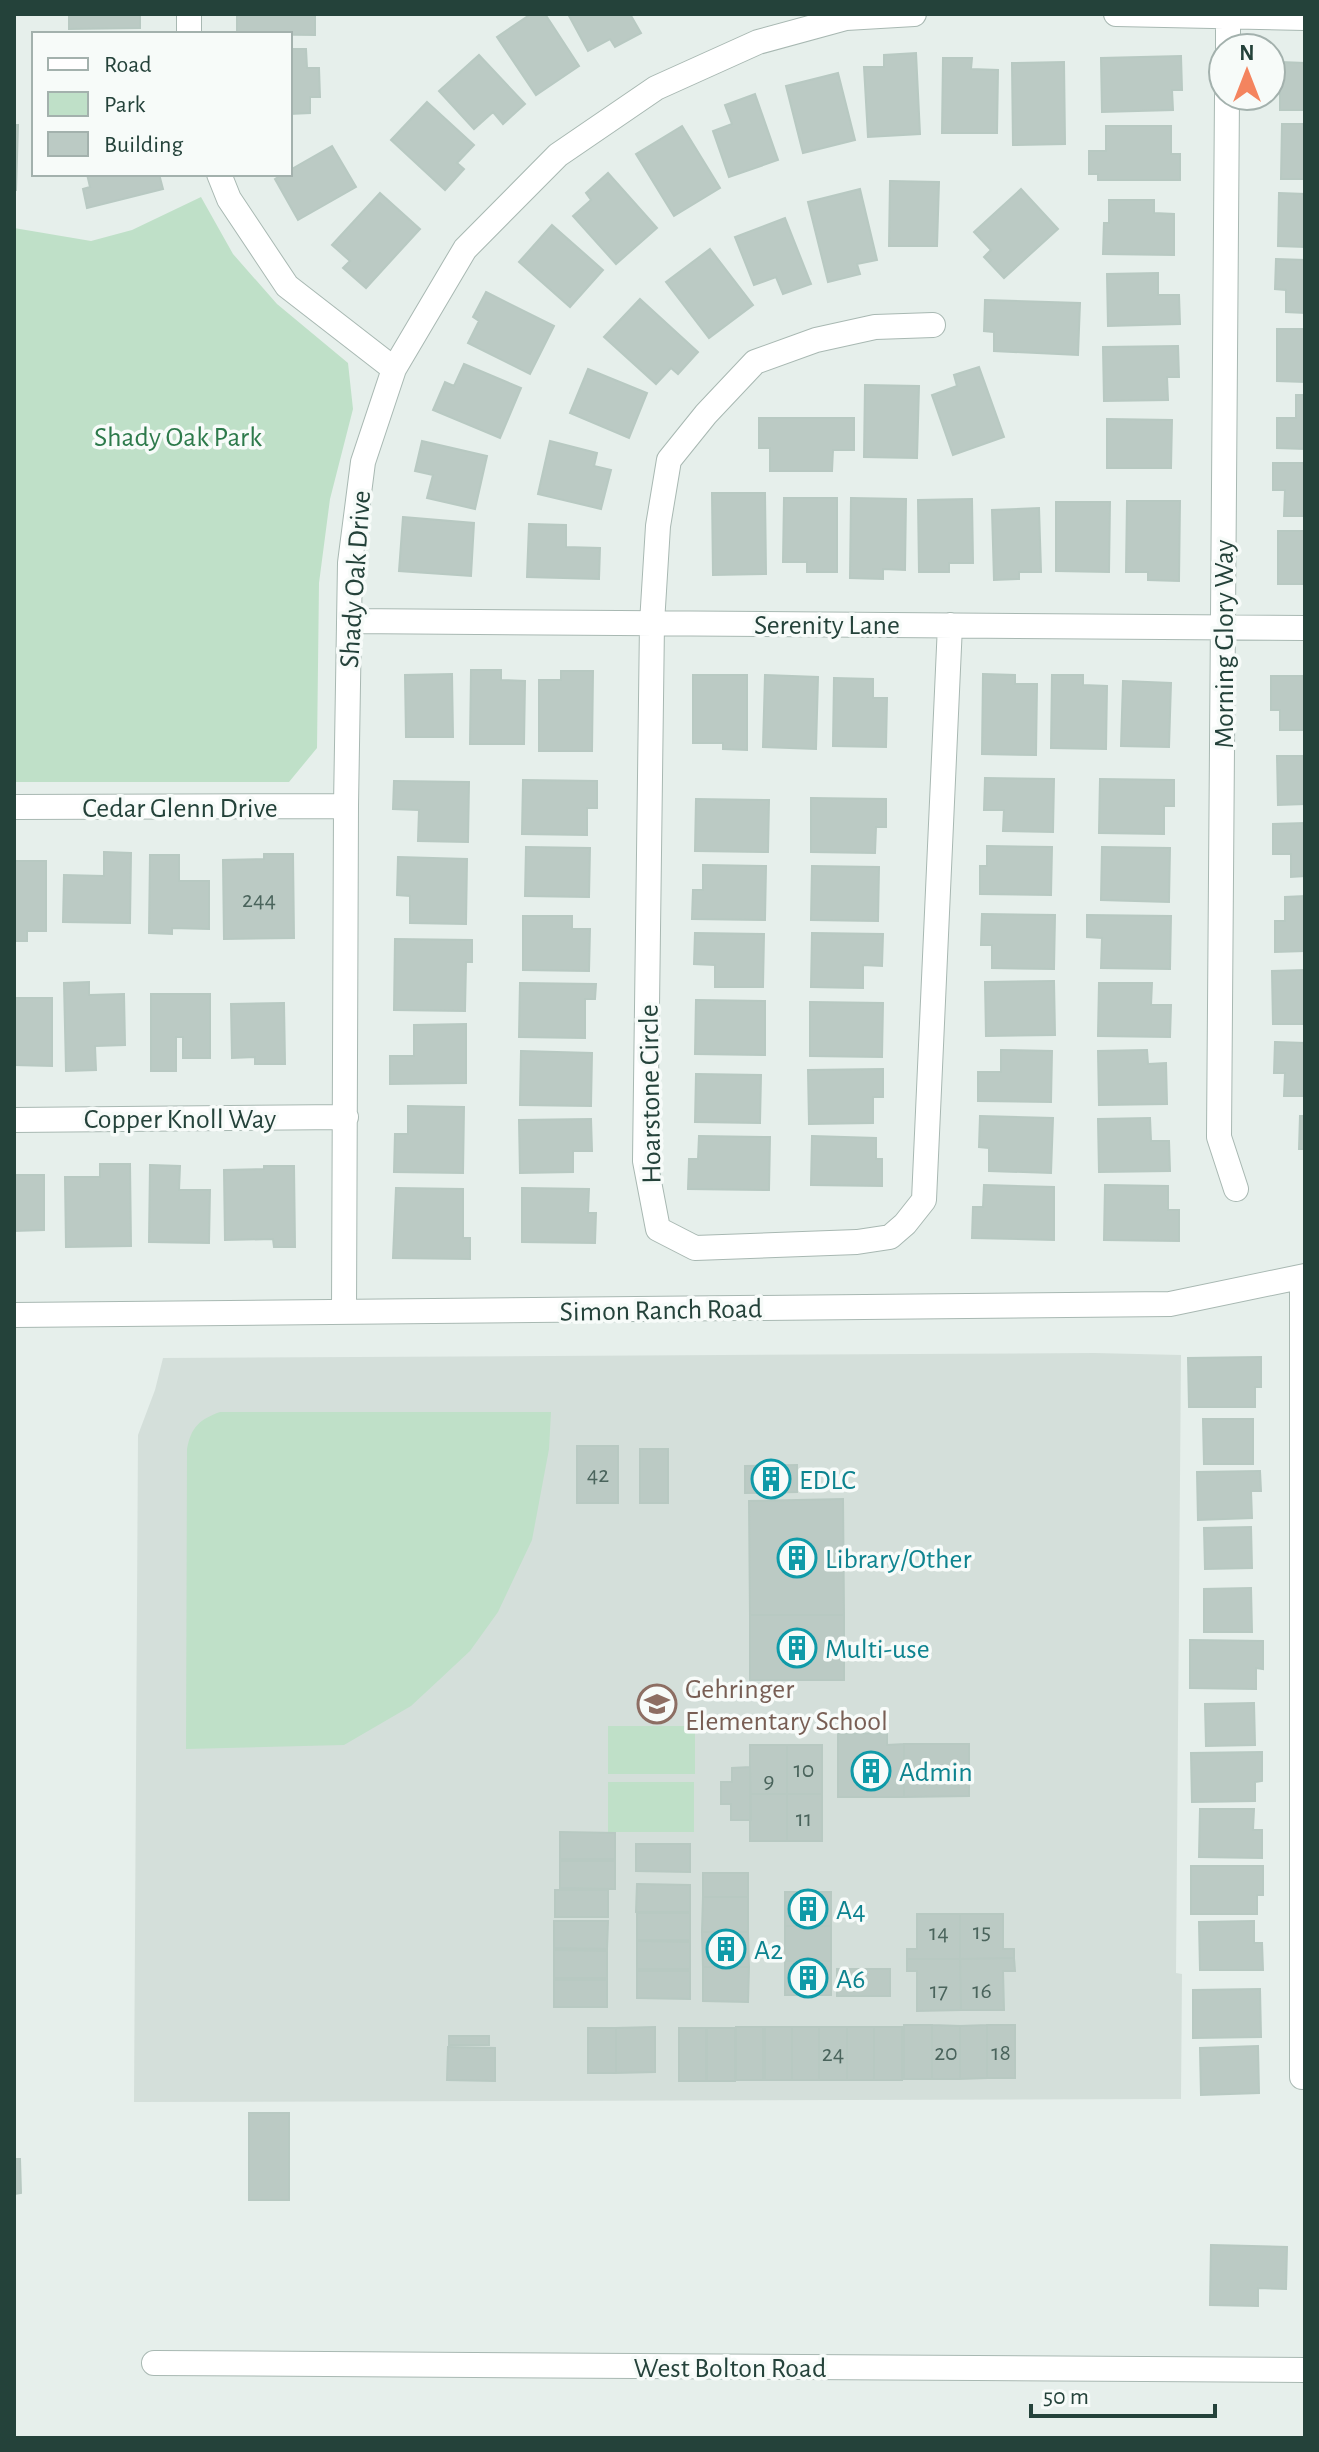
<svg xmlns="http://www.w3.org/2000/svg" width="1319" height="2452" font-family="'Alegreya Sans',sans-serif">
<rect width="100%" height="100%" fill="#e6efeb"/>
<path fill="#d4dfda" d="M1094 1353 1181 1355 1176 1973 1182 1974 1181 2099 134 2102 138 1435 155 1390 163 1358Z"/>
<path fill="#bfe0c8" d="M201 197 233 254 277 304 348 363 353 409 330 499 319 583 317 748 289 782H14V228L91 241 132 230Z
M220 1412H551L549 1449 532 1540 498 1612 470 1651 439 1680 411 1706 344 1745 186 1749 187 1449C191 1427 200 1419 220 1412Z
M608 1726H695V1774H608Z
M608 1782H694V1832H608Z"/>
<path fill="#bbcac4" stroke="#b8c9c2" stroke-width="2" d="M69 14H140V28L69 29Z
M237 14H315V35L237 34Z
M531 14H545L579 66 536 95 497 37Z
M568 14H630L641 33 615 47 610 39 588 51Z
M290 49H306L307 68H319L320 97H310V113L290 114Z
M916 53 920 134 868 137 864 67H884V55Z
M479 55 525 104 503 124 493 112 474 129 439 91Z
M1181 56 1182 90H1172L1173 110 1102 112 1101 58Z
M943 58H972L971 69 998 70 997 133H942Z
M1064 62 1065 144 1013 145 1012 63Z
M1280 62 1305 63V110H1280Z
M838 73 855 140 803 153 786 86Z
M755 94 778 160 729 177 713 131 732 124 725 105Z
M427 102 474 145 457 163 464 169 445 190 391 140Z
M1282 124H1305V179H1281Z
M14 125H18L16 190H14Z
M682 126 720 188 674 216 636 154Z
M1106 126H1171V154H1180V180H1098V174H1089V151H1106Z
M332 146 356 187 298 220 275 179 283 174H290V170Z
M608 173 657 228 616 264 573 216 591 200 586 193Z
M87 174H159L163 189 87 208 83 189 90 187Z
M890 181 939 182 937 246H889Z
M860 189 877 260 857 264 860 274 828 282 808 202Z
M1021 189 1058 229 1004 278 984 257 991 250 974 232Z
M380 193 420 229 366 288 343 268 350 261 332 245Z
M1279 193 1305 194V247L1278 246Z
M1109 200H1154V213L1174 214V255L1103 254 1104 223H1109Z
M785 218 811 284 783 294 776 277 754 285 735 237Z
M552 225 603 270 570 307 519 262Z
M710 249 753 305 709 338 666 282Z
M1276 259 1305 260V313L1286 312V290L1275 289Z
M1158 273V295H1179L1180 324 1108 326 1107 274Z
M486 292 554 326 530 374 468 343 479 321 473 317Z
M640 299 698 352 678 374 671 368 656 384 604 337Z
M985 300 1080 303 1078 355 994 351V332L984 331Z
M1277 329H1305V382L1277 381Z
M1178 346 1179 377H1167L1168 400 1104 401 1103 347Z
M464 364 521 388 500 438 433 410 445 382 454 386Z
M979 367 1004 437 953 455 932 395 957 386 954 375Z
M588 369 647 393 629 438 570 413Z
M865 385 919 386 917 458 864 457Z
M1296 395H1305V449L1277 448V418H1296Z
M759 418H854V450H833L832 471H770V448H759Z
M1107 419 1172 420 1171 468H1107Z
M422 441 487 456 475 509 427 498 433 475 415 471Z
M550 441 597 453 594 466 611 470 601 509 538 494Z
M1273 463H1305V516H1284L1285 490H1273Z
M712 493H765L766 574 713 575Z
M784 498H837V572H807V562H783Z
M851 498 906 499 905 570 883 569V579L850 578Z
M972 499 973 563H949V572H919L918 500Z
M1127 501H1180L1179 581 1148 580V572H1126Z
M1056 502H1110L1109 572 1056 571Z
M1039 508 1041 572H1019V579L994 580 992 510Z
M403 517 474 523 471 576 399 571Z
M529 524 566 525V547L600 548 599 579 527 577Z
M1278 531H1305V584H1278Z
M471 670H501V680L525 681 524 744H470Z
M561 671H593L592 751H539V680H561Z
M452 674 453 737H406L405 675Z
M983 674 1015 675V684H1037L1036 755 982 754Z
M693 675H747V750L723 749V743H693Z
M765 675 818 677 816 749 763 747Z
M1052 675H1083V685L1107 686 1106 749 1051 748Z
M1271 676H1305V730H1280V710H1271Z
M834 678 873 679V698H887L886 747 833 746Z
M1123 681 1171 683 1169 747 1121 746Z
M1277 756H1305V804L1278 805Z
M985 778 1054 779 1053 832 1003 831 1004 810H984Z
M1100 779 1174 780V806H1164V834L1099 833Z
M523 780 597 781V808H587V835L522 834Z
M394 781 469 782 468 842 418 841 419 810 393 809Z
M811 798 886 799V827H876L875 853 811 852Z
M696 799 769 800 768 852 695 851Z
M1305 823V876L1291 877V854H1273V824Z
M987 846 1052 847 1051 895 980 894V866H987Z
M526 847 590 848 589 897 525 896Z
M1102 847 1170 848 1169 902 1101 900Z
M104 852 131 853 130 923 63 922 64 875 104 876Z
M264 854H293L294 938 224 939 223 860 264 859Z
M150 855H179V881H209V929L172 928V934L149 933Z
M398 857 467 859 466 924 410 923V896L397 895Z
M14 861H46V931H27V941H14Z
M703 865 766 866 765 920 692 919 693 890H703Z
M812 866 879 867 878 921 811 920Z
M1305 896V951L1275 952V921H1285V897Z
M982 914 1055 915 1054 969 992 968V945H981Z
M1087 915 1171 916 1170 969 1101 968 1102 938 1087 937Z
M523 916H572V929H590L589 971 523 970Z
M695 933 764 934 763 987H715V965L694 964Z
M812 933 883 934 882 966 863 965V988L811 987Z
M395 939 472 940V962H466L465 1011 394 1010Z
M1305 970V1024H1273L1272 971Z
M1054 981 1055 1035 986 1036 985 982Z
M89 982V995L124 994 125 1045 95 1046 96 1070 66 1071 64 983Z
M520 983 596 984 595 999H585V1038L519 1037Z
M1099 983H1152L1151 1005H1171L1170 1037 1098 1036Z
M151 994H210V1058H183V1037H176V1071H151Z
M14 998H52V1066L14 1065Z
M696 1000 765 1001V1055L695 1054Z
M810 1002 883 1003 882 1057 810 1056Z
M284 1003 285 1064H255V1057L232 1058 231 1004Z
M466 1024V1083L390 1084V1056H414V1025Z
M1275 1042 1305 1043V1096H1284L1285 1073H1274Z
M1001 1050 1052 1051 1051 1102 978 1101V1072H1001Z
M1147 1050 1148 1064 1166 1063 1167 1104 1099 1105 1098 1051Z
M521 1051 592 1053 591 1106 520 1105Z
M883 1069V1097H873V1123L809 1124 808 1070Z
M696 1074 761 1075 760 1123 695 1122Z
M408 1106 464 1107 463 1173 394 1172 395 1134H408Z
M980 1116 1053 1118 1051 1173 989 1171V1148L979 1147Z
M1300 1116H1305V1149H1299Z
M1150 1118 1151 1141H1169L1170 1171 1099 1172 1098 1119Z
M591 1119 592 1151H573V1172L520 1173 519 1120Z
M699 1136 770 1137 769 1190 688 1189 689 1159H698Z
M812 1136 876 1138V1159H882V1186L811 1185Z
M100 1164H130L131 1246 66 1247 65 1177H100Z
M150 1165 180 1166 179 1190H210L209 1243 149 1242Z
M264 1166H294L295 1247H274L273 1239 225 1240 224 1170 264 1169Z
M14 1175H44V1230L14 1231Z
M984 1185 1054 1187V1240L972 1238 973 1207H983Z
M1105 1185 1168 1186V1210H1179V1241L1104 1240Z
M396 1188 463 1189V1238H470V1259L393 1258Z
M522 1188 589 1189 588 1213H596L595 1243 522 1242Z
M1261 1357V1387H1255V1407H1189L1188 1358Z
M1203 1419H1253V1464H1204Z
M577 1446H618V1503H577Z
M640 1449H668V1503H640Z
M797 1465V1492L745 1493V1466Z
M1260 1471 1261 1491H1251L1252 1518 1198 1520 1197 1472Z
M843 1499 844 1615H750L749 1501Z
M1251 1527 1252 1568 1205 1569 1204 1528Z
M1251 1588 1252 1632H1204V1589Z
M750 1615H844V1680H750Z
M1190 1640 1263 1641V1669L1256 1668V1689L1190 1688Z
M1254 1703 1255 1745 1206 1746 1205 1704Z
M887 1733V1745L904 1744V1797H838V1734Z
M904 1744H969V1796L904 1797Z
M750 1745H787V1794H750Z
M787 1745H822V1794H787Z
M1262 1752V1781L1255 1782V1801L1192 1802 1191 1753Z
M750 1767 751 1820H731V1804H721V1782H732V1768Z
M750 1794H787V1841H750Z
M787 1794H822V1841H787Z
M1200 1809H1254L1253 1830H1262V1858L1199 1857Z
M560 1832 615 1833V1859H560Z
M636 1844H690V1872L636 1871Z
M560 1861H615V1889L560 1888Z
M1191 1866H1263V1895H1257V1914H1191Z
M703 1873H748V1897H703Z
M637 1884 690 1885V1912H636Z
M555 1890H608V1917H555Z
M785 1892H831V1926H785Z
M703 1897H748V1932H702Z
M637 1913H690V1940H637Z
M917 1914H960V1959H907V1949H917Z
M960 1914H1003V1949H1014V1958L960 1959Z
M554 1921H608L607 1949 554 1948Z
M1254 1921V1943H1262L1263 1970H1200L1199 1922Z
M785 1926H831V1961H785Z
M702 1932H748L749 1967H703Z
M637 1941 690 1942V1969H637Z
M554 1950 607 1951V1978H554Z
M1014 1958 1015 1971H1003L1004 2010H961L960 1959Z
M907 1959H960L961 2010 917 2011V1971H907Z
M785 1961H831V1995H785Z
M703 1967H749L748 2002 703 2001Z
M837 1969H890V1996H837Z
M637 1971H690V1999L637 1998Z
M554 1980H607V2007H554Z
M1260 1989 1261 2037 1193 2038V1990Z
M904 2025H932V2079H904Z
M932 2025 960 2026V2079H932Z
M987 2025H1015V2078H987Z
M987 2025V2078L960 2079V2026Z
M655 2027V2072L616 2073V2028Z
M736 2027H763V2080H736Z
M765 2027H792V2080H765Z
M792 2027H819V2080H792Z
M819 2027H847V2080H819Z
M847 2027H874V2080H847Z
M874 2027H902V2080H874Z
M588 2028H616V2073H588Z
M679 2028H706V2081H679Z
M707 2028H735V2081H707Z
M449 2036H489V2045H449Z
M1258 2046 1259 2093 1201 2095 1200 2048Z
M448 2047 495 2048V2081L447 2080Z
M249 2113H289V2200H249Z
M14 2159H20L21 2193 14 2194Z
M1211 2245 1287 2247 1286 2289 1258 2288V2306L1210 2305Z"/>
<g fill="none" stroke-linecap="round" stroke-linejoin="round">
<g stroke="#a8b8b2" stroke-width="26">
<path id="minor" d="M189 14V34
M1116 14 1305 18
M1228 48V14
M1227 96 1219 1137 1236 1189
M219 174 229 199 287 286 394 369
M933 325 875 327 816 340 755 362 706 414 669 460 658 526 652 623 645 1161 658 1229 695 1248 857 1242 890 1237 905 1224 924 1200 950 625
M349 621 1305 628
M14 807 346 806
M14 1120 346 1117
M1302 1277V2077
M344 1312 346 806 350 563 363 462 394 369 465 249 558 155 656 88 758 42 846 18 914 14
M14 1315 1170 1304 1305 1276
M154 2363 1305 2370"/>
</g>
<use href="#minor" stroke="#fff" stroke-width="24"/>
</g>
<defs>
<g id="building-ring" transform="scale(2)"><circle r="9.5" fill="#f7fbf9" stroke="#0f9aa8" stroke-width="1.5"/><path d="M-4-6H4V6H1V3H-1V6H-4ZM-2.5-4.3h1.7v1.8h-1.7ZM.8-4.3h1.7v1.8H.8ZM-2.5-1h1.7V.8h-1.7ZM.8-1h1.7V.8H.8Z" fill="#0f9aa8"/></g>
<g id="school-ring" transform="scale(2)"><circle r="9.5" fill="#f7fbf9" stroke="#8d6e63" stroke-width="1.5"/><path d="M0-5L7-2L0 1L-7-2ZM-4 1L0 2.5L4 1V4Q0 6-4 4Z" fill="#8d6e63"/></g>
</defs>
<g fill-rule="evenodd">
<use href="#building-ring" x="771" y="1479"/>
<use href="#building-ring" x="797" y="1558"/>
<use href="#building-ring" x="797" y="1648"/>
<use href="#school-ring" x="657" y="1704"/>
<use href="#building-ring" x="871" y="1771"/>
<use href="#building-ring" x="808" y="1909"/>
<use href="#building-ring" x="726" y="1949"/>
<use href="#building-ring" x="808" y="1978"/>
</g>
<g text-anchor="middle" stroke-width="7" stroke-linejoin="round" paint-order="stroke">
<g font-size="24" fill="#4a645c">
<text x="259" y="907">244</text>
<text x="598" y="1482">42</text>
<text x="804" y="1777">10</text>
<text x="769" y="1788">9</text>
<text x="804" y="1826">11</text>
<text x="982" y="1939">15</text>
<text x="939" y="1940">14</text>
<text x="939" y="1998">17</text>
<text x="982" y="1998">16</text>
<text x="946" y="2060">20</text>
<text x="1001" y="2060">18</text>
<text x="833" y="2061">24</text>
</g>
<g font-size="28" fill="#2d7a4b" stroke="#f7fbf9">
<text x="178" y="446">Shady Oak Park</text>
</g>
<g font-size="28" fill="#24423a" stroke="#f7fbf9">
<text transform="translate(354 579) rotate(-86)" y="10">Shady Oak Drive</text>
<text x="827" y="634">Serenity Lane</text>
<text transform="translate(1223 644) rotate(-90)" y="10">Morning Glory Way</text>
<text x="180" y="817">Cedar Glenn Drive</text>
<text transform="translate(649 1094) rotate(-91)" y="10">Hoarstone Circle</text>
<text x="180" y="1128">Copper Knoll Way</text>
<text transform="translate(661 1309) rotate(-1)" y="10">Simon Ranch Road</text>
<text x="730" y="2377">West Bolton Road</text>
</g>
<g font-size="28" fill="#0d838f" stroke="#f7fbf9" text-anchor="start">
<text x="799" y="1489">EDLC</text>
<text x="825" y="1568">Library/Other</text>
<text x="825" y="1658">Multi-use</text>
<text x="899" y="1781">Admin</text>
<text x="836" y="1919">A4</text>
<text x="754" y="1959">A2</text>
<text x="836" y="1988">A6</text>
</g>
<g font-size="28" fill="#785e54" stroke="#f7fbf9" text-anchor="start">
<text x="685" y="1698">Gehringer<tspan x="685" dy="32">Elementary School</tspan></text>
</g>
</g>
<rect width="1319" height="2452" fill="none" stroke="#24423a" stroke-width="32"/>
<rect x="32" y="32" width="260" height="144" fill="#f7fbf9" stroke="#a3b1ad" stroke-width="2"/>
<rect x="48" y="58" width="40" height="12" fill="#ffffff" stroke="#a3b1ad" stroke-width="2"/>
<text x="104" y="72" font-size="24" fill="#24423a">Road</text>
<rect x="48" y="92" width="40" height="24" fill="#bfe0c8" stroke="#a3b1ad" stroke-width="2"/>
<text x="104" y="112" font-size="24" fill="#24423a">Park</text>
<rect x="48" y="132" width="40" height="24" fill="#bbcac4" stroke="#a3b1ad" stroke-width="2"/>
<text x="104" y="152" font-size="24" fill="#24423a">Building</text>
<g transform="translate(1247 72)"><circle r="38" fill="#f7fbf9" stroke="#a3b1ad" stroke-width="2"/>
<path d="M0-6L14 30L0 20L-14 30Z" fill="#f4845f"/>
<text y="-12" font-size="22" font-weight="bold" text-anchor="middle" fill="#24423a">N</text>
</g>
<path d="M1031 2404v12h184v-12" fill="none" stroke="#24423a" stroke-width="4"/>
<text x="1043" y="2404" font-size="24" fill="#24423a" stroke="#f7fbf9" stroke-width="6" paint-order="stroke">50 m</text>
</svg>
